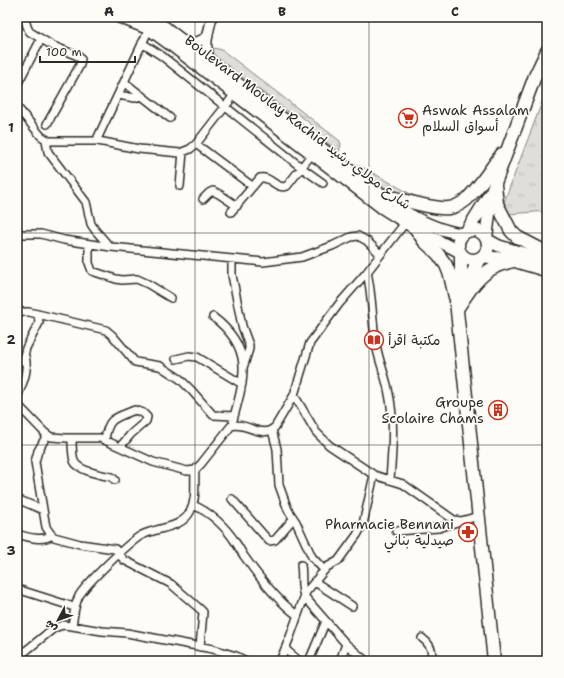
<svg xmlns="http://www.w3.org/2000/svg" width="564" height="678" font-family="'Shantell Sans','Playpen Sans Arabic',sans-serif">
<defs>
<pattern id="grass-tufts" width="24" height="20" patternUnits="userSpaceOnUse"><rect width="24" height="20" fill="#dfdeda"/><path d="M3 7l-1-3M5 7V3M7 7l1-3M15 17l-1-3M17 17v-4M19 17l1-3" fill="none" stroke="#c0bfbb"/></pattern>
</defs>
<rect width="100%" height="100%" fill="#fdfcf7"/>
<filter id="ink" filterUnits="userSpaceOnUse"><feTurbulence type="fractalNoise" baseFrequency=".025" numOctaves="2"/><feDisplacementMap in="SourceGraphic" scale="8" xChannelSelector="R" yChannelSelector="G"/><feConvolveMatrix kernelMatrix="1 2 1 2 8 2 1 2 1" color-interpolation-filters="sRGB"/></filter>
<g filter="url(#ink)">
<path fill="url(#grass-tufts)" stroke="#858482" d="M214 48 222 50 340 141 341 145 339 152 313 132 314 127 297 113 292 115 214 55 213 52Z
M547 89V211L509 214 504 205V202Z
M355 164 364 168 416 197 389 191Z"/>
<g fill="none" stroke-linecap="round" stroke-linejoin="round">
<g stroke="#2b2b2b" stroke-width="10">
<path id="minor" d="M24 17 28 29 30 32 53 46 78 56 81 59 80 65 47 124
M142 43 162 56 302 168 323 183
M124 82 170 118
M17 85 41 39
M118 95 135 98 141 95
M17 107 41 136 49 141H98L139 149 180 153 190 149 196 144 235 94
M46 140 48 152 86 202 91 224 95 230 110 247
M98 141V137L149 29
M196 144 252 186
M180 186 183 152
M203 199 209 193 213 191 219 194 237 206
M231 212 260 178C271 176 276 190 287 186L312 154
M17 234H41L64 240 111 247 263 262 302 257 332 246 351 237 358 236 367 241 380 254
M89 244V263L92 271 116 279 122 280 137 279 148 284 171 298
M232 260V275L242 326 249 345V349L244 365
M367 272C372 294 372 316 375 338 377 358 386 375 389 394 395 422 392 452 390 480
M17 314 23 312H29L106 330 113 336 135 362 160 366 180 379 192 391 213 415 234 416
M213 317C254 348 245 377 233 420
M176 359 189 356 197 357 242 384
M17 363 23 360 26 348 39 323 38 314
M294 395 316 432 329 445 374 475 403 484 454 520 461 521 479 516
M17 397C23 383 29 371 25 356
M17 404 44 432 51 437 66 438H100L153 462 187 471 195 470 201 464 231 426C246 421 262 440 275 427L294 395 310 343 339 304 367 272 405 223
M272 430 277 449 279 485 288 510 296 522 312 557 324 570
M47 435 38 451 35 462 46 527 50 533 54 537 80 544 115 549 124 560 171 584 200 609 203 612 200 647
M72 438C72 445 72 454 74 461 78 471 102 475 112 477L115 480
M105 440C108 417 115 418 135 410L143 413 147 417 146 421 131 434 120 447
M17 499 43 510
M232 499 269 541 275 540 293 519
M193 505C210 512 226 527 236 543 239 547 241 552 244 556 258 576 277 600 297 615
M396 531 439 528 460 521
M17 534C27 537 43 542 52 535
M301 565C303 577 300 584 304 596L346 644 366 661
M315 582 352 606
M17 589 74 607
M72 626C74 615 74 606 79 596 85 585 130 541 142 535 157 527 181 529 190 512 197 499 194 484 195 470
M422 638C430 644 434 651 431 661
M285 649 299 661
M17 658 54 628 63 625 72 626 102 631 127 633 213 649 236 656 246 661
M280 661 290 637 306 592 327 567 338 561 357 535 363 524 374 475
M309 661 326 621
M340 661 346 644"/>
</g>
<g stroke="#2b2b2b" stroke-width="12">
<path id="tertiary" d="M183 42C194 44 199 42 208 36
M211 63C203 47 208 34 212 17"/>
</g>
<g stroke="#2b2b2b" stroke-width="14">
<path id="primary" d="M119 17 149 29 171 45 381 207 416 229 458 251
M148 17 166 28 399 208C419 221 440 231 463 234
M486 239 499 246 547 260
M482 257 503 258 547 271"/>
</g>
<g stroke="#2b2b2b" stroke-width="15">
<path id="trunk" d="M495 185 497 204 511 231 517 237 544 251 547 255
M380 194C397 198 433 210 449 208 456 207 461 204 466 200 478 189 491 168 502 154
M416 229 424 241 438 254 446 265 450 275 455 297
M458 245a15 15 0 1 1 30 0a15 15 0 1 1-30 0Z
M467 231 492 191 535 76 547 51
M486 238 491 198
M461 255V279L456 302 457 311 494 661
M463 290 480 259
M457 309C467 294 478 275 495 267 500 264 507 263 513 261"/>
</g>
<use href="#minor" stroke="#fdfcf7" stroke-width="7"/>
<use href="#tertiary" stroke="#fdfcf7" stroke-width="9"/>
<use href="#primary" stroke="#fdfcf7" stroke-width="11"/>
<use href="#trunk" stroke="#fdfcf7" stroke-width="12"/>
</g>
</g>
<path fill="none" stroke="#2b2b2b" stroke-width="1" stroke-opacity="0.55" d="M195 17V661M369 17V661M17 233H547M17 445H547"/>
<defs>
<g id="supermarket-ring" transform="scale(1)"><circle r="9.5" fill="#fdfcf7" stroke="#c8321e" stroke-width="1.5"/><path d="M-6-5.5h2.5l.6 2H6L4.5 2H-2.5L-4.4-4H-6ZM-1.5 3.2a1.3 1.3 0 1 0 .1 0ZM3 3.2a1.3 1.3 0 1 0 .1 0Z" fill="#c8321e"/></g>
<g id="library-ring" transform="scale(1)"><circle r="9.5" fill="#fdfcf7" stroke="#c8321e" stroke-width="1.5"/><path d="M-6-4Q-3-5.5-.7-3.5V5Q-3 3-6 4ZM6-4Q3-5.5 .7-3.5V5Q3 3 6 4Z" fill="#c8321e"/></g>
<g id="building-ring" transform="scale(1)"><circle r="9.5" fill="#fdfcf7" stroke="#c8321e" stroke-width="1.5"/><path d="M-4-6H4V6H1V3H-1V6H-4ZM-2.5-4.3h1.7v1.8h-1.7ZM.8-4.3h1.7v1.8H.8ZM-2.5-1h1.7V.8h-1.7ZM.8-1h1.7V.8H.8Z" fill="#c8321e"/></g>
<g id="pharmacy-ring" transform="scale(1)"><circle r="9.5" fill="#fdfcf7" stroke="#c8321e" stroke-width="1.5"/><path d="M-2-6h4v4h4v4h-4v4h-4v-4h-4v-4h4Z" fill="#c8321e"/></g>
</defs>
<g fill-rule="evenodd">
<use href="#supermarket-ring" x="408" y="118"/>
<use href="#library-ring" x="374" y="340"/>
<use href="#building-ring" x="498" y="410"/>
<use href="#pharmacy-ring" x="468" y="532"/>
</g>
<g text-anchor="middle" stroke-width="3.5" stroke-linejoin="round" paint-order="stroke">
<g font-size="14" fill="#2b2b2b" stroke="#fdfcf7" text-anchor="start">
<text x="422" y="115">Aswak Assalam<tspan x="422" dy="16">أسواق السلام</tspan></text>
<text x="388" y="345">مكتبة اقرأ</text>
<text x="484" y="407" text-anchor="end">Groupe<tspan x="484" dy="16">Scolaire Chams</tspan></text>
<text x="454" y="529" text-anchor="end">Pharmacie Bennani<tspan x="454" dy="16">صيدلية بناني</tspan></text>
</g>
<g font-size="14" fill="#2b2b2b" stroke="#fdfcf7">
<text transform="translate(298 122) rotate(37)" y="5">Boulevard Moulay Rachid شارع مولاي رشيد</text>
</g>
</g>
<rect width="564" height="678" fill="none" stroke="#fdfcf7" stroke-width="44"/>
<g transform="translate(58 620) rotate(229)" stroke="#fdfcf7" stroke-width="3" paint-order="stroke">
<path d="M0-3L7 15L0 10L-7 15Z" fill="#2b2b2b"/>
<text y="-6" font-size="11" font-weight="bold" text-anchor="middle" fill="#2b2b2b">ش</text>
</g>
<path d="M40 56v6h95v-6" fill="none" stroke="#2b2b2b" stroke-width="2"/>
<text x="46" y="56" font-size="12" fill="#2b2b2b" stroke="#fdfcf7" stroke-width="3" paint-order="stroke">100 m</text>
<rect x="22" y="22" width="520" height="634" fill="none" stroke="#2b2b2b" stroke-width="1.5"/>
<g font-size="13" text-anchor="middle" font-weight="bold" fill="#2b2b2b">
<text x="109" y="16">A</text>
<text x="282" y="16">B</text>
<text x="455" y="16">C</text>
<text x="11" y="132">1</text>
<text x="11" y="344">2</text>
<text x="11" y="555">3</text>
</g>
</svg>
